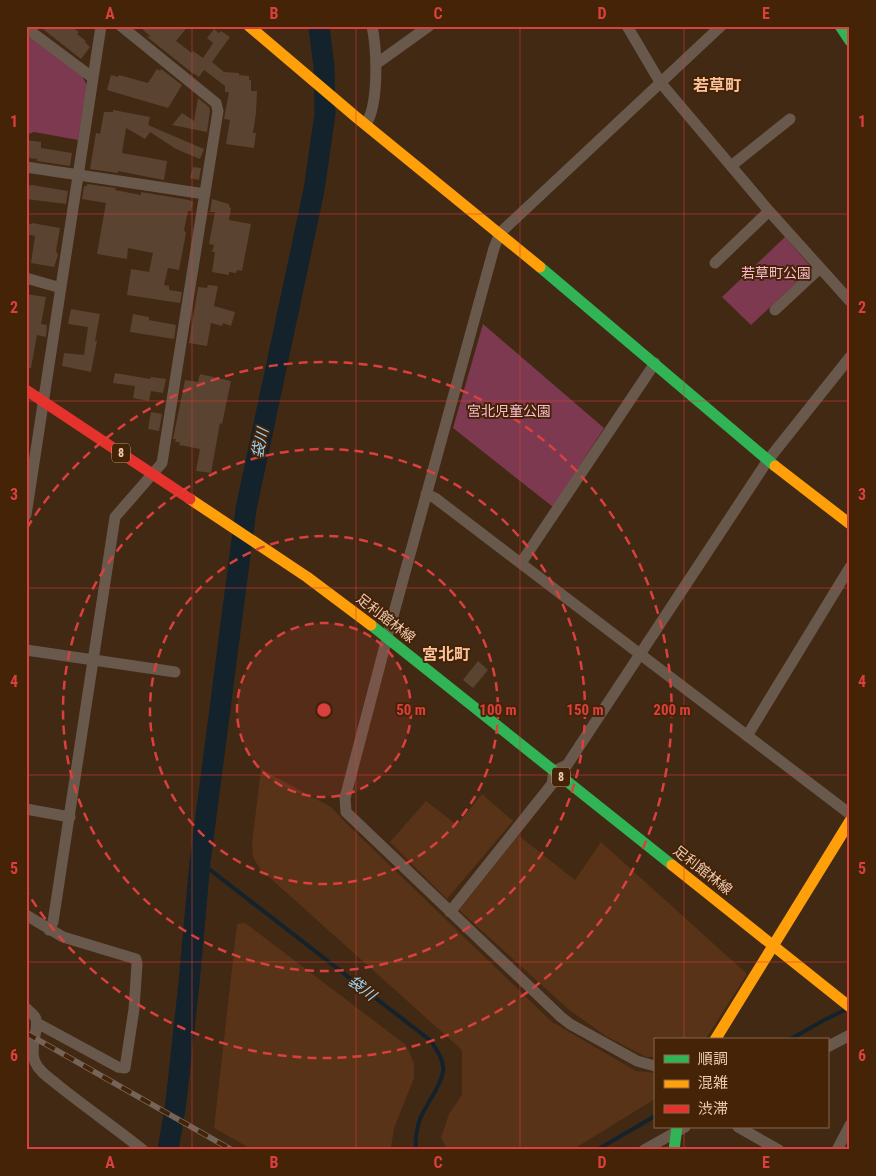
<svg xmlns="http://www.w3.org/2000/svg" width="876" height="1176" font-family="'Roboto Condensed','Noto Sans JP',sans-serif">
<rect width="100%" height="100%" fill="#422914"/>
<path fill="#583317" d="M261 769 331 807 347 824 552 1022 636 1071 655 1073V1099L572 1150H448L441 1138 449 1114 462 1095V1050L260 869 253 857 252 844Z
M482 794 513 821 447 899 390 842 426 801 457 825Z
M518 835 575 880 601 842 747 974 705 1040H655V1057H646L606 1036 568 1009 459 910Z
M245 923 406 1045 414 1063V1078L394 1128 391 1147 392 1150H253L214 1128 237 924Z"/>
<path fill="#7c3950" d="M26 35 82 76 87 85 78 140 34 132 26 135Z
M785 237 812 268 751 325 722 297Z
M483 324 604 428 553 507 453 428Z"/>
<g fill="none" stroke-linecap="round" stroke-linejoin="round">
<path stroke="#14232b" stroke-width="4" d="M200 862 431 1041C436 1049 442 1056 443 1066 446 1079 425 1106 420 1119 417 1128 415 1140 416 1150
M789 1040 824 1020 845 1010
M597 1150 655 1116"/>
<path stroke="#14232b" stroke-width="21" d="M168 1150 176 1102 189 983 200 862 246 509 314 190 325 114 324 67 319 26"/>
</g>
<path fill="#5a4330" d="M39 26H71L79 32 77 34 86 41 85 42 90 47 81 59Z
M139 26H188L176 41 192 53 193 51 203 58 213 43 207 38 214 29 219 33 221 31 230 37 212 62 224 72 239 73V75L249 76V80H251V91H257L256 113 253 133H256L254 148 226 144 230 120 224 119 229 92H225V86L204 70 199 77 191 72 146 36 151 37Z
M157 69 160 71 161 69 165 72 182 85 168 108 107 90 111 75 118 77 119 75 148 83Z
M198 98 209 107 210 111 207 132 172 125 182 113 194 121Z
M113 110 150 117 148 125 204 149 200 159 176 149 150 132 145 139 126 128 122 153 167 161 164 180 118 171V173L90 169 96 133 100 134 104 112H113Z
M26 140 41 142V148L72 153 70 166 37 161V159L28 158 29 154 26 153Z
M193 167 201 168 199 180 190 178Z
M87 184 116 188 115 190 141 195V192L189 200 193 202 191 211H188L184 230 186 233 179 270 168 268 164 285 169 286V290L182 292 180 303 127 295 131 269 149 272 153 253 128 248 127 259 97 254 106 203 82 199 84 186H87Z
M32 185 68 191 66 204 26 199V188L28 186Z
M212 199 229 204V207L231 208 229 220 251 224 242 271 237 270 236 273 229 272V275L212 272 215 252H212L214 245 209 244 215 212H210Z
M26 223 32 224V223L60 228 56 251 58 255 54 267 31 263 35 236 26 234Z
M208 285 218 286 214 306 235 312 231 326 223 323 222 326 211 323 207 346 189 343 198 287 207 288Z
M26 294 46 297 41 324 47 325 46 337 37 335 31 368H26Z
M71 309 100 314 95 341H97L91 372 62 366 64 353 84 355 88 327 68 324Z
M133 314 149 317V320L176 325 174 339 130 332Z
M115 373 150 379 151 377 166 379 163 393 151 391 149 401 133 398 135 386 113 383Z
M200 374 231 381 222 424 220 423 211 473 196 471 200 449 179 445 180 442H175L176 439H173L185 380 198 382Z
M151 412 162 414 159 431 148 429Z
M478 661 488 670 473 688 463 680Z"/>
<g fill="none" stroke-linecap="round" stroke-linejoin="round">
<path stroke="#69594c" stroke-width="11" d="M627 26 660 82 769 211 850 301
M26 28 93 78
M376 64 429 26
M366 124C379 104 377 50 372 26
M731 166 790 119
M26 167 205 194
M715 263 769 211
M26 278 61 288
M775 310 820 268
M426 494 435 498 850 814
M26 515 101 26
M521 563 655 363
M26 650 175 672
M747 736 850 567
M26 809 70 817
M450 912 552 784 554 771 567 765 768 460 850 357
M26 915 63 937 136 959 137 964 134 1009 125 1068 118 1067 37 1023
M49 930 53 922 115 517 162 463 218 111 216 103 121 26
M26 1008C29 1011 33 1014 35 1017 41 1026 28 1047 35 1062 39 1072 51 1079 59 1086 87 1108 115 1128 143 1150
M827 1047 850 1035
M655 1066 637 1061 570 1024 561 1017 346 812 345 798 387 638 494 248 500 233 721 26
M738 1127 779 1150
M644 1150 685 1127
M837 1150 850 1125"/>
<path stroke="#30b455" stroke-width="11" d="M840 26 850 41
M540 267 775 466
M371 625 672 865
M674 1150 677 1127"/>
<path stroke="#ff9f0a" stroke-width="11" d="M249 26 356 117 540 267
M775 466 850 524
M190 499 307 577 371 625
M672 865 850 1007
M715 1040 850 821"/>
<path stroke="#e5322d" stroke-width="11" d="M26 390 190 499"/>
<g stroke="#756457" stroke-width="5.5">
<path id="rail" d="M26 1033 232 1150"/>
</g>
<use href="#rail" stroke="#442307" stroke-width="4" stroke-dasharray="11" stroke-linecap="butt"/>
</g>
<path fill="none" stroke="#da403d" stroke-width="1" stroke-opacity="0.55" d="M192 26V1150M356 26V1150M520 26V1150M684 26V1040M26 214H850M26 401H850M26 588H850M26 775H850M26 962H850M684 1127V1150"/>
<circle cx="324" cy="710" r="87" fill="#da403d" fill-opacity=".12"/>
<g fill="none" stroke="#da403d" stroke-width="2.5" stroke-dasharray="9 6">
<circle cx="324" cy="710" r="87"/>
<circle cx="324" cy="710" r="174"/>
<circle cx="324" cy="710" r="261"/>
<path d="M27 528A348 348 0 1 1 27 892"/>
</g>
<g text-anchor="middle" stroke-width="4" stroke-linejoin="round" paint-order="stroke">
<g fill="#442307" stroke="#bb987e" stroke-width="1">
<rect x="112" y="443.5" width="18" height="19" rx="4"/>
<rect x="552" y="767.5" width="18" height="19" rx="4"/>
</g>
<g font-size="12" font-weight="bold" fill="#eecab1">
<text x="121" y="457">8</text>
<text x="561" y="781">8</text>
</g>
<g font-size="14" fill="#fbbcd1" stroke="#442307">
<text x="776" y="278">若草町公園</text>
<text x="509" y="416">宮北児童公園</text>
</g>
<g font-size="14" fill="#eecab1" stroke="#442307">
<text transform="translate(386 618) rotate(38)" y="5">足利館林線</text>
<text transform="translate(703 870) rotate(38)" y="5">足利館林線</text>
</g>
<g font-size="15" font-style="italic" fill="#9bd4f9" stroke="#442307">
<text transform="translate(260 443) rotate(-78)" y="5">袋川</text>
<text transform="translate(362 988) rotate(38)" y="5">袋川</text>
</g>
<g font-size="16" font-weight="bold" fill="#fcc39b" stroke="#442307">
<text x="717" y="91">若草町</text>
<text x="446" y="660">宮北町</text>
</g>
</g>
<circle cx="324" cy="710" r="8" fill="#da403d" stroke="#442307" stroke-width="2.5"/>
<g font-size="15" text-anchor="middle" font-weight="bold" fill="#da403d" stroke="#442307" stroke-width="4" stroke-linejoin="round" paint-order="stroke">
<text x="411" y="715">50 m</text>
<text x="498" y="715">100 m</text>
<text x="585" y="715">150 m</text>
<text x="672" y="715">200 m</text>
</g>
<rect width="876" height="1176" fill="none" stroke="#442307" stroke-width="55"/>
<rect x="654" y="1038" width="175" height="90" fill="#442307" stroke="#88664b"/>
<rect x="664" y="1055" width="25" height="8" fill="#30b455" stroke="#88664b"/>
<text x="698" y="1064" font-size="15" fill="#eecab1">順調</text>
<rect x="664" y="1080" width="25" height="8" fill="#ff9f0a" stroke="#88664b"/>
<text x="698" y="1088" font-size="15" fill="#eecab1">混雑</text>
<rect x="664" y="1105" width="25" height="8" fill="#e5322d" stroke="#88664b"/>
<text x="698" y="1114" font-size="15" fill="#eecab1">渋滞</text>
<rect x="28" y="28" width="820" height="1120" fill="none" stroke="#da403d" stroke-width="2"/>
<g font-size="16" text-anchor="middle" font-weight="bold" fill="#da403d">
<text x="110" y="19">A</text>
<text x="274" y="19">B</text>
<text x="438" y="19">C</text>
<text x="602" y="19">D</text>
<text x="766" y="19">E</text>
<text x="14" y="127">1</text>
<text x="862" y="127">1</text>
<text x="14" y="313">2</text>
<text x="862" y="313">2</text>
<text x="14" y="500">3</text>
<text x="862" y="500">3</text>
<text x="14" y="687">4</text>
<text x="862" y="687">4</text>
<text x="14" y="874">5</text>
<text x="862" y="874">5</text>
<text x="14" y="1061">6</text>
<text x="862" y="1061">6</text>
<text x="110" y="1168">A</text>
<text x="274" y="1168">B</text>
<text x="438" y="1168">C</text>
<text x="602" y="1168">D</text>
<text x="766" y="1168">E</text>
</g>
</svg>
